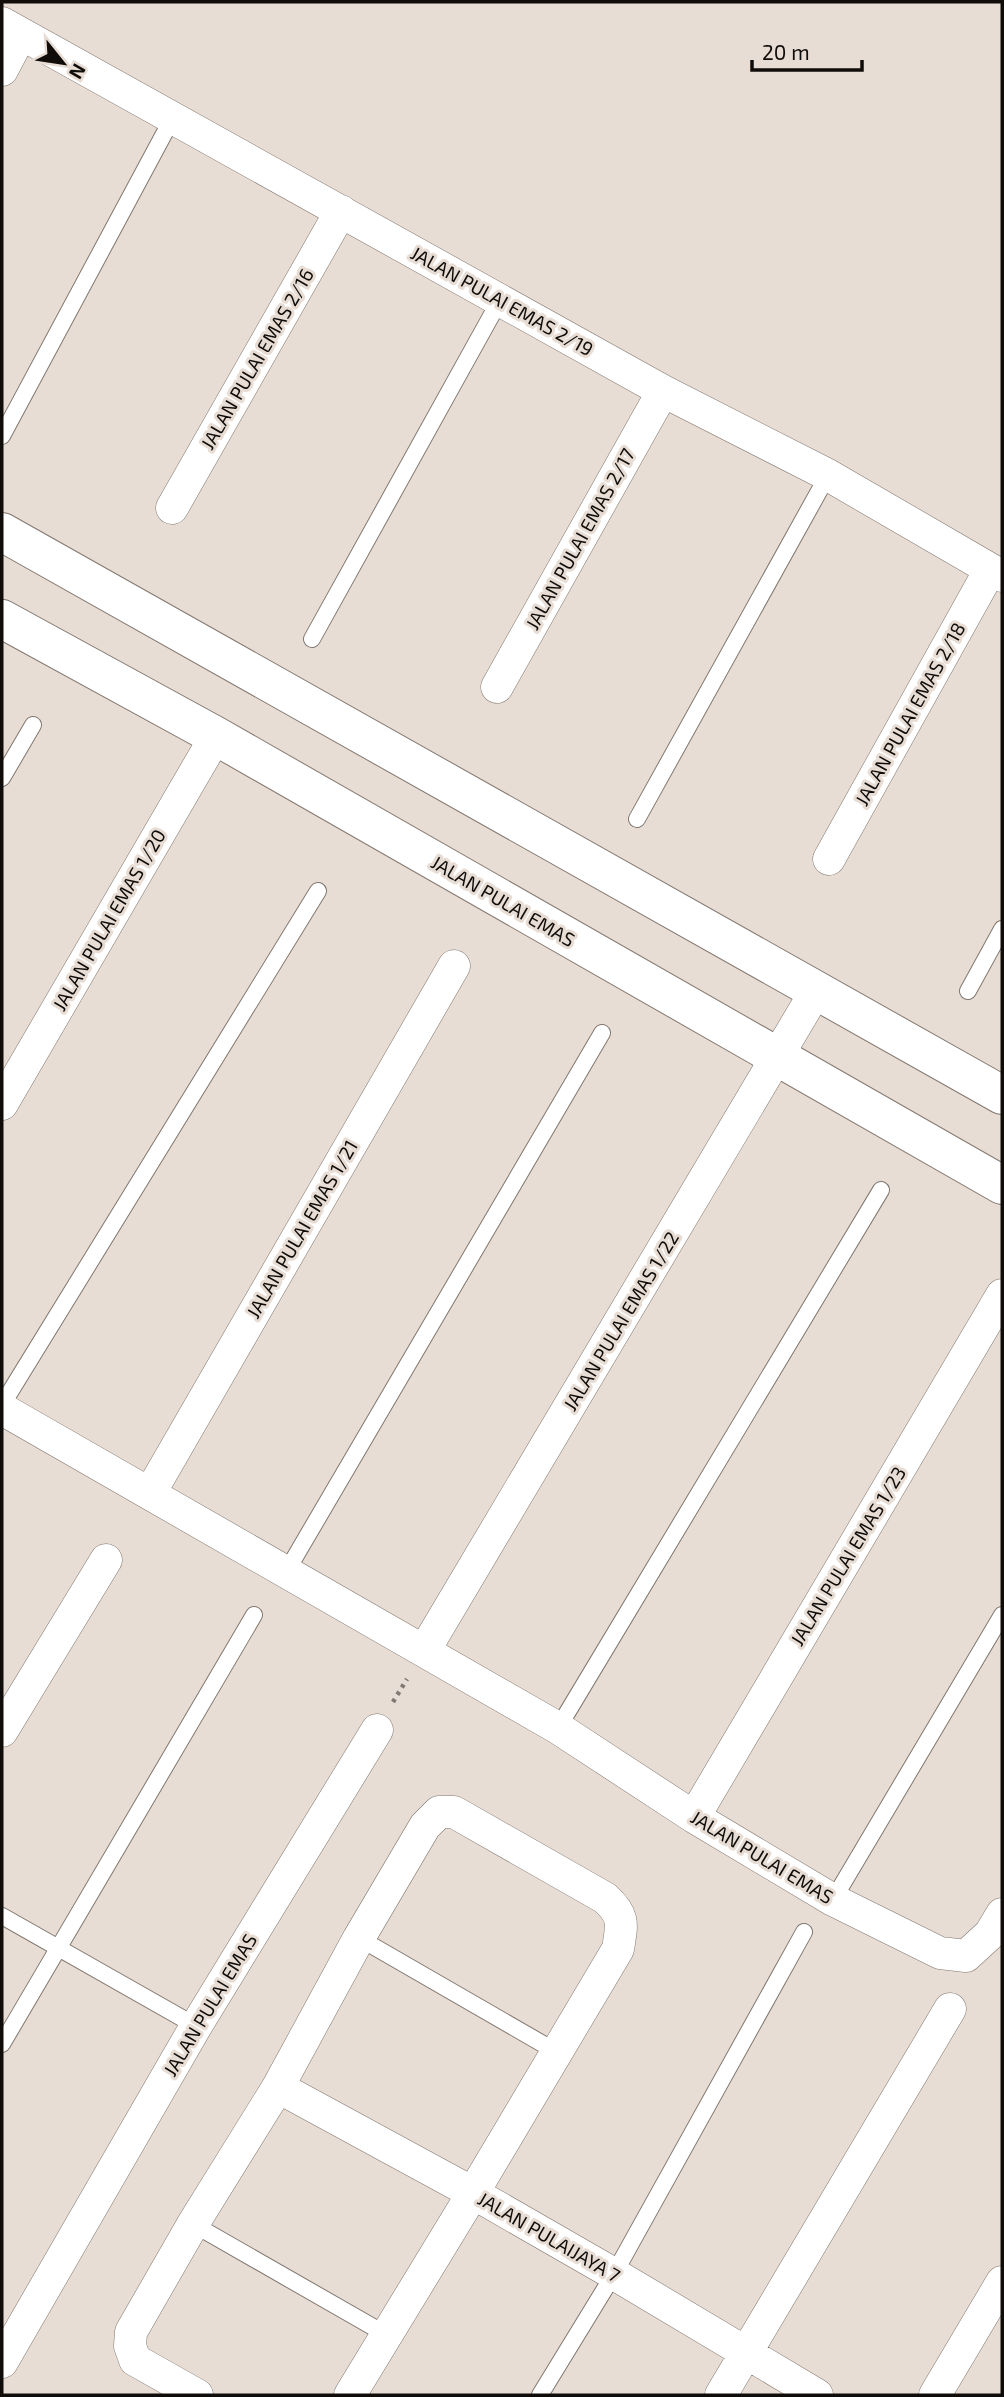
<svg xmlns="http://www.w3.org/2000/svg" width="1004" height="2397" font-family="'Exo 2',sans-serif">
<rect width="100%" height="100%" fill="#e8ddd4"/>
<g fill="none" stroke-linecap="round" stroke-linejoin="round">
<g stroke="#81776f" stroke-width="18">
<path id="lane" d="M2 436 172 119
M312 639 500 300
M2 778 33 725
M637 819 828 475
M968 991 1002 929
M2 1405 318 891
M285 1574 602 1033
M558 1728 881 1190
M833 1900 1002 1615
M2 1916 196 2026
M359 1938 555 2051
M2 2044 254 1615
M193 2224 387 2335
M540 2395 614 2274 804 1932"/>
</g>
<g stroke="#81776f" stroke-width="33">
<path id="street" d="M2 23 663 391 828 475 1002 576
M2 70 21 34
M172 508 341 211
M497 687 663 391
M829 859 990 570
M2 1104 216 736
M2 1409 558 1728 694 1817 833 1900 940 1953 966 1956 990 1934 1002 1914
M150 1493 454 966
M424 1651 816 991
M2 1731 106 1560
M694 1817 1002 1295
M278 2087 473 2193 614 2274 817 2395
M2 2362 196 2026 377 1730
M197 2395 135 2360 130 2346 131 2332 193 2224 278 2087 359 1938 425 1826 439 1812H454L605 1898C625 1916 622 1924 618 1949L473 2193 350 2395
M721 2395 950 2009
M935 2395 1002 2282"/>
</g>
<g stroke="#81776f" stroke-width="40">
<path id="secondary" d="M2 532 1002 1095
M2 619 216 736 1002 1185"/>
</g>
<path stroke="#817a74" stroke-width="4.5" stroke-dasharray="3.5 5" stroke-linecap="butt" d="M393 1702 407 1679"/>
<use href="#lane" stroke="#fff" stroke-width="16"/>
<use href="#street" stroke="#fff" stroke-width="32"/>
<use href="#secondary" stroke="#fff" stroke-width="38"/>
</g>
<g text-anchor="middle" stroke-width="6" stroke-linejoin="round" paint-order="stroke">
<g font-size="19" fill="#0f0c09" stroke="#e8ddd4">
<text transform="translate(502 301) rotate(29)" y="7">JALAN PULAI EMAS 2/19</text>
<text transform="translate(257 359) rotate(-60)" y="7">JALAN PULAI EMAS 2/16</text>
<text transform="translate(580 539) rotate(-61)" y="7">JALAN PULAI EMAS 2/17</text>
<text transform="translate(910 714) rotate(-61)" y="7">JALAN PULAI EMAS 2/18</text>
<text transform="translate(503 901) rotate(30)" y="7">JALAN PULAI EMAS</text>
<text transform="translate(109 920) rotate(-60)" y="7">JALAN PULAI EMAS 1/20</text>
<text transform="translate(302 1229) rotate(-60)" y="7">JALAN PULAI EMAS 1/21</text>
<text transform="translate(621 1321) rotate(-59)" y="7">JALAN PULAI EMAS 1/22</text>
<text transform="translate(848 1556) rotate(-59)" y="7">JALAN PULAI EMAS 1/23</text>
<text transform="translate(762 1857) rotate(31)" y="7">JALAN PULAI EMAS</text>
<text transform="translate(210 2005) rotate(-59)" y="7">JALAN PULAI EMAS</text>
<text transform="translate(549 2237) rotate(30)" y="7">JALAN PULAIJAYA 7</text>
</g>
</g>
<rect width="1004" height="2397" fill="none" stroke="#0f0c09" stroke-width="7"/>
<g transform="translate(63 63) rotate(120)" stroke="#e8ddd4" stroke-width="5" paint-order="stroke">
<path d="M0-5L12 26L0 18L-12 26Z" fill="#0f0c09"/>
<text y="-10" font-size="19" font-weight="bold" text-anchor="middle" fill="#0f0c09">N</text>
</g>
<path d="M752 60v10h110v-10" fill="none" stroke="#0f0c09" stroke-width="3.5"/>
<text x="762" y="60" font-size="21" fill="#0f0c09" stroke="#e8ddd4" stroke-width="5" paint-order="stroke">20 m</text>
</svg>
